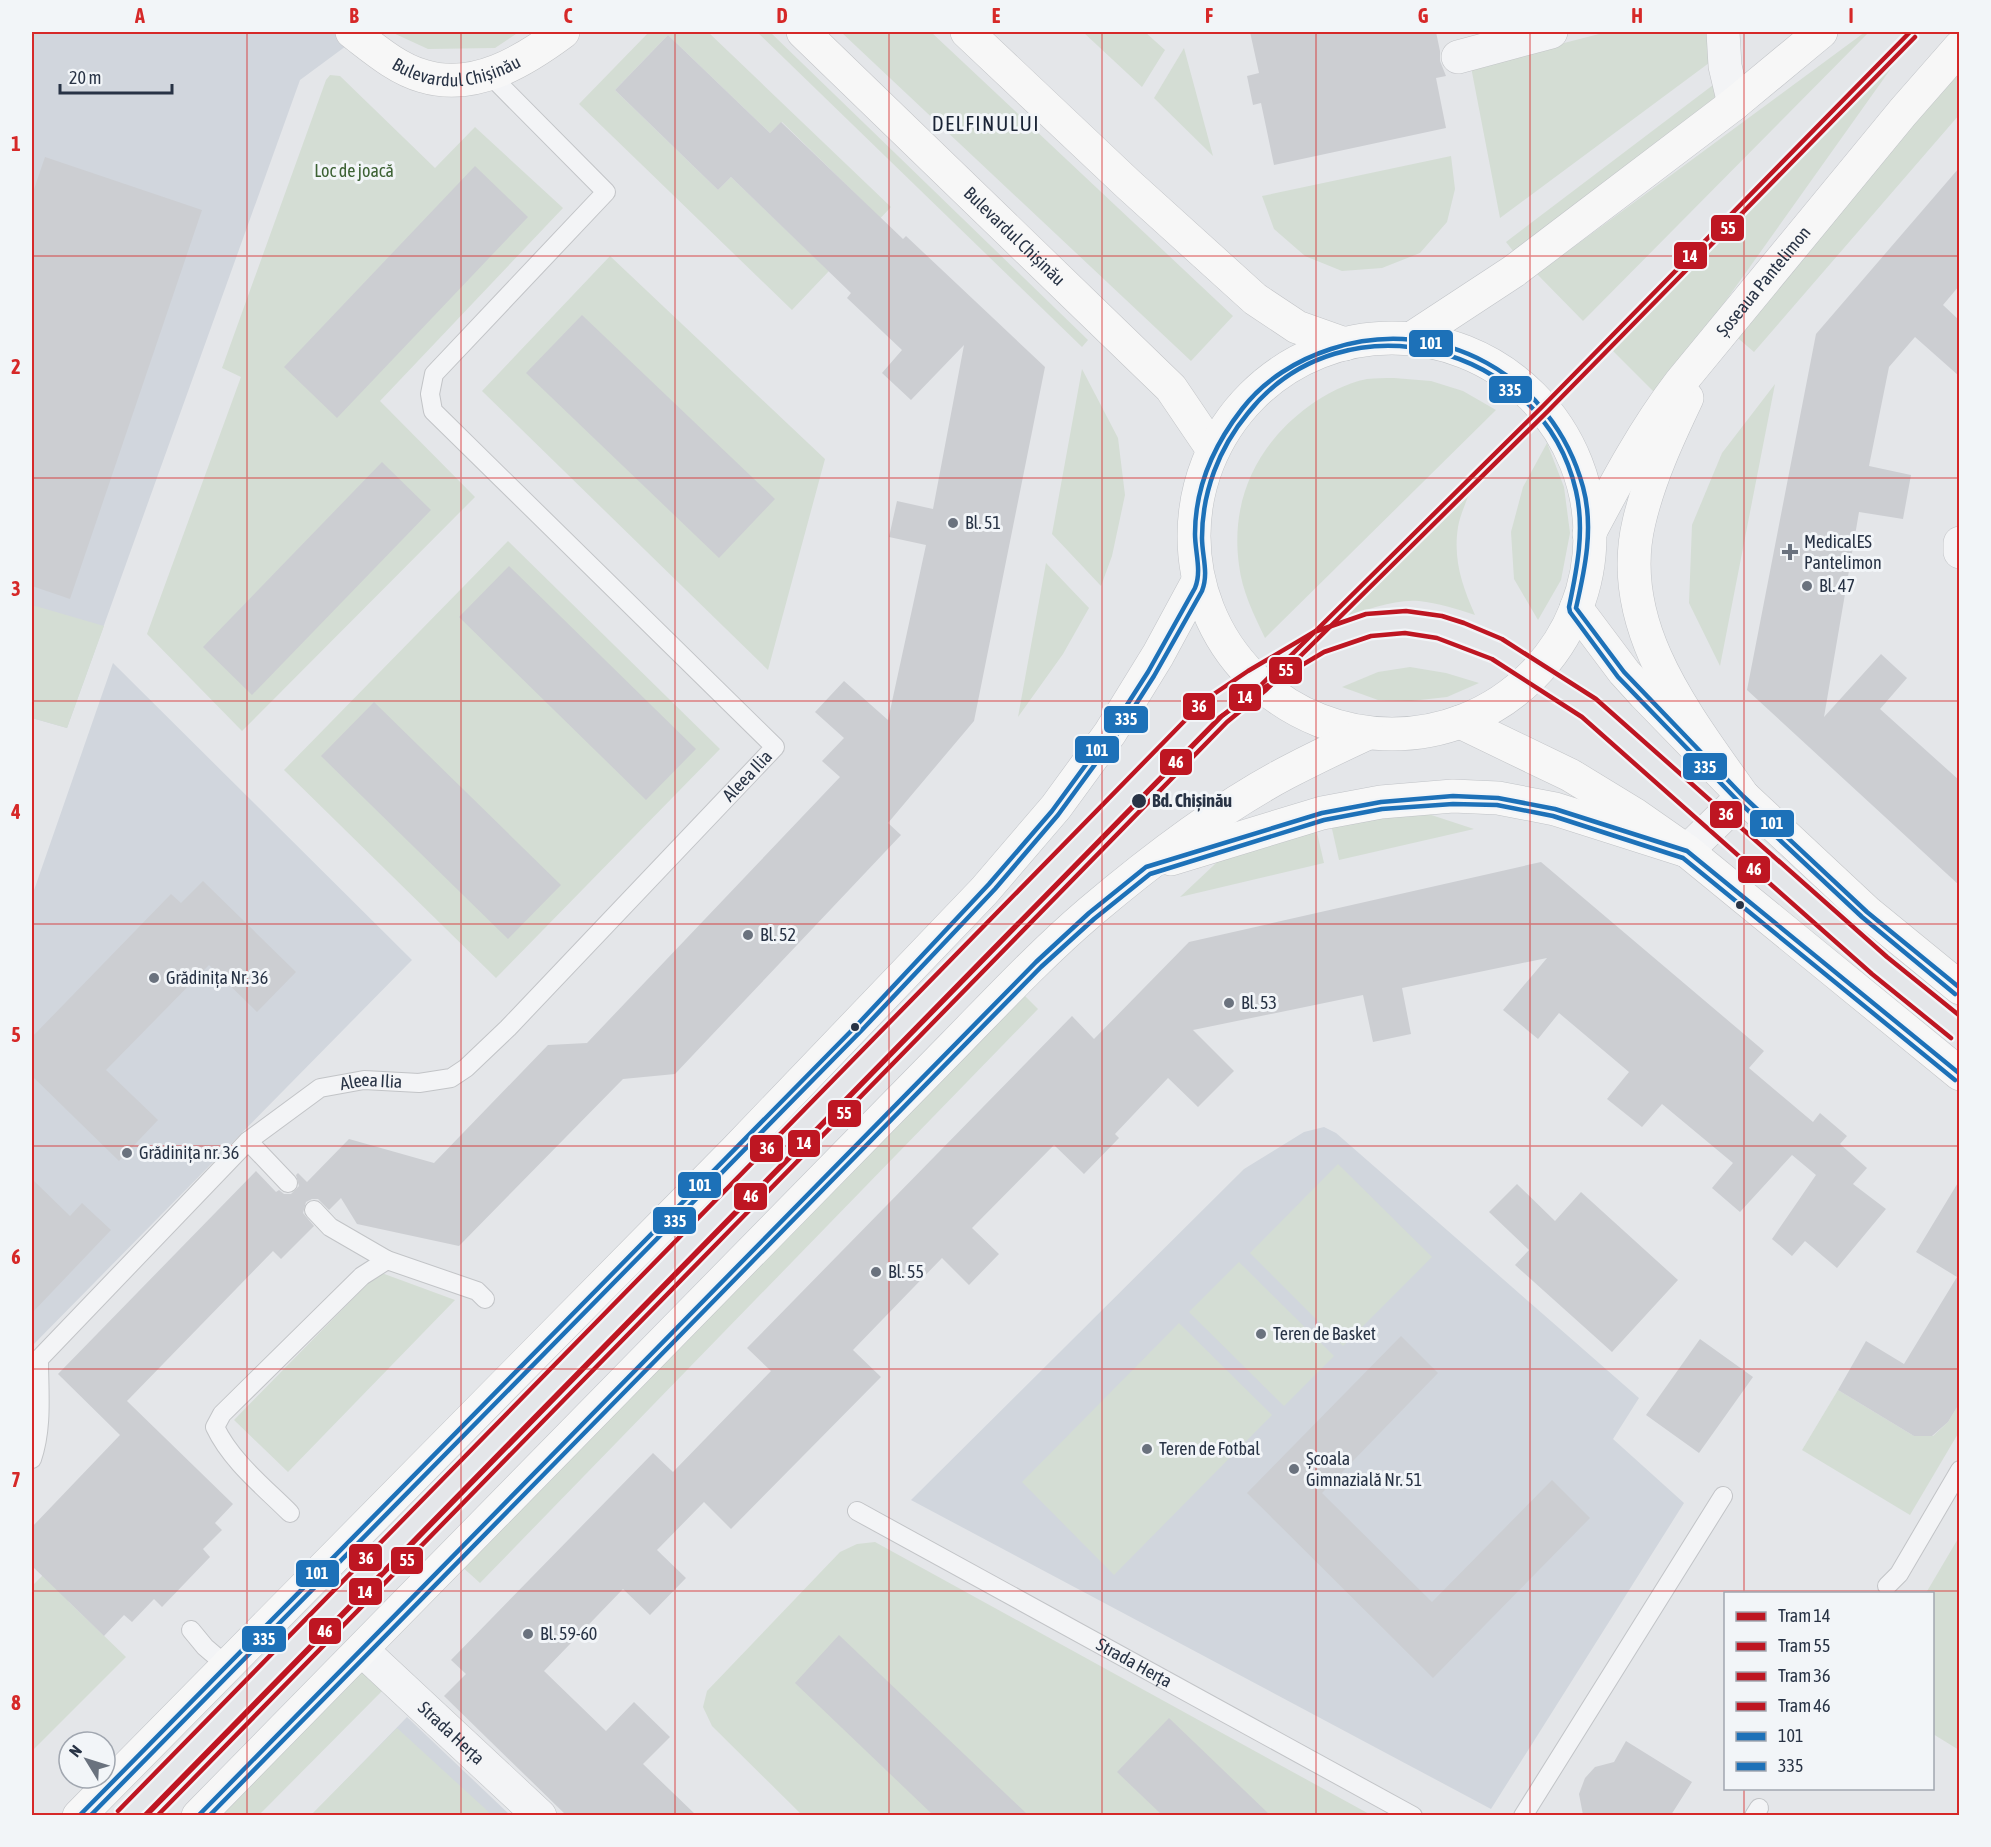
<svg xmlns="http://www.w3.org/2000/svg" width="1991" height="1847" font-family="'Asap Condensed',sans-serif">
<rect width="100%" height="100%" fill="#e4e6e9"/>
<path fill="#d1d6dd" d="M32 32H365L300 80 67 728 32 718Z
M113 663 412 960 32 1346V896Z
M1324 1127 1336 1133 1639 1398 1613 1439 1684 1503 1491 1809 911 1500 1244 1169 1304 1132Z
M407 1717 510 1815 311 1816Z"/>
<path fill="#d4ddd4" d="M391 32H519L495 48 428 49Z
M649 32H708L891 207 874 225 869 207 782 122 770 133 668 35 615 90 718 190 731 177 829 271 792 310 579 104Z
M757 32H770L1088 340 1082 347Z
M841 32H931L1233 316 1191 361Z
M1083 32H1145L1165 50 1142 87Z
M1607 32H1706L1713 60 1500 218 1471 67Z
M1865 32H1869L1583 321 1537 274Z
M1907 46 1658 396 1612 350Z
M1184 48 1213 156 1154 98Z
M1959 70V115L1754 352 1732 333Z
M330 75 340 76 435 168 475 127 563 208 380 401 475 497 242 731 147 634 241 377 222 368 326 80Z
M1713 85 1724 99 1517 256 1506 242Z
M1451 156 1455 189 1447 222 1420 253 1382 268 1342 271 1305 256 1274 229 1262 196Z
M610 256 825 459 768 670 482 391Z
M1082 369 1118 438 1125 495 1112 556 1101 586 1052 534Z
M1394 378 1431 381 1463 391 1496 410 1265 638C1254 615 1242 591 1239 565 1230 500 1257 444 1309 406 1326 394 1346 383 1367 379 1375 378 1385 378 1394 378Z
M1775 384 1720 666 1689 603 1692 525 1722 453Z
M1547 443 1564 487 1570 533 1561 580 1538 620 1514 579 1511 532 1523 487Z
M1470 491C1466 503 1460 515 1458 527 1453 560 1462 585 1475 615 1457 609 1438 603 1419 601 1394 599 1367 610 1344 617Z
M508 541 720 749 496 978 284 770Z
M1046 563 1089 608 1063 654 1018 717Z
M32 605 104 626 67 728 32 718Z
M1410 667 1446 673 1479 683 1447 697 1411 701 1378 700 1342 687 1378 672Z
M1407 807 1474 829 1339 860 1330 820Z
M1315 824 1324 863 1180 897 1231 849Z
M1018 989 1038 1009 480 1583 459 1564Z
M1338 1164 1432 1257 1343 1346 1250 1253Z
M1239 1262 1334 1356 1284 1406 1189 1312Z
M379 1272 455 1300 288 1472 234 1420Z
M1179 1323 1272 1415 1114 1575 1022 1482Z
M1838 1390 1914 1436H1933L1948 1422 1959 1404V1432L1910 1515 1802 1450Z
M1959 1537V1750L1933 1734 1932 1594 1926 1593Z
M875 1542 1371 1815H802L712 1726 703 1707 707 1691 840 1552 857 1544Z
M50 1568 69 1602 126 1657 32 1751V1586Z
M359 1668 383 1690 259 1815 213 1816Z
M397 1728 492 1815H311Z"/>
<path fill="#ccced2" d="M1250 32H1436L1440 51V61L1446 76 1436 78 1446 128 1274 165 1261 103 1253 105 1247 76 1259 73Z
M668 35 770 133 781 122 903 239 906 236 1045 367 974 721 888 823 901 835 675 1074 623 1079 459 1246 357 1224 341 1198 329 1210 318 1199H312L306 1202 303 1213 314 1226 281 1259 273 1251 127 1401 233 1504 215 1523 222 1530 203 1549 210 1557 162 1607 154 1599 132 1622 124 1615 104 1636 32 1566V1527L120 1435 58 1374 256 1171 276 1192 279 1190 284 1194H291L299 1186 296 1175 298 1173 307 1182 349 1139 434 1163 548 1045 587 1043 840 777 822 761 844 738 815 712 844 681 888 720 926 545 889 537 897 501 933 509 964 345 911 400 882 373 902 350 847 298 851 293 731 177 718 190 615 90Z
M45 157 202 210 70 599 32 586V195Z
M475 166 528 217 337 418 284 367Z
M1959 168V286L1943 305 1959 320V376L1915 337 1889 367 1869 466 1911 475 1903 519 1859 512 1824 717 1881 654 1907 678 1880 709 1959 780V885L1747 690 1816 334Z
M582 315 775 499 719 558 526 373Z
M382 462 431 510 252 695 203 647Z
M509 566 696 749 646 800 459 617Z
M374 702 561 885 508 939 321 756Z
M1541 862 1764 1051 1749 1068 1813 1122 1820 1113 1847 1136 1840 1144 1867 1168 1853 1184 1886 1209 1837 1268 1805 1241 1792 1256 1772 1239 1816 1175 1792 1155 1740 1212 1712 1188 1733 1163 1662 1104 1642 1127 1607 1099 1629 1072 1559 1013 1538 1039 1503 1010 1547 958 1402 988 1411 1034 1373 1042 1363 995 1193 1030 1234 1071 1198 1107 1168 1078 1115 1134 1119 1138 1084 1174 1054 1145 972 1228 999 1254 969 1285 942 1258 853 1350 881 1377 731 1529 704 1502 657 1550 686 1578 650 1615 623 1589 544 1671 606 1731 634 1702 670 1737 643 1764 696 1815H566L444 1696 466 1674 451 1660 653 1453 673 1472 771 1371 747 1348 1072 1016 1094 1039 1189 942Z
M203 881 296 972 257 1012 209 965 106 1070 158 1120 119 1161 32 1076V1037L171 894 181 903Z
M32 1179 70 1216 82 1203 111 1230 32 1313Z
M1959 1181V1404L1948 1422 1932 1436H1914L1838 1390 1866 1341 1904 1364 1957 1277 1916 1252Z
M1517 1184 1555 1221 1581 1192 1678 1280 1612 1352 1515 1265 1529 1250 1489 1212Z
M1401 1336 1438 1373 1322 1493 1432 1602 1552 1480 1590 1518 1433 1678 1247 1493Z
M1700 1339 1753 1377 1699 1453 1646 1415Z
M839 1635 1028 1815H933L795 1683Z
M1169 1718 1270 1815H1162L1117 1772Z
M1626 1741 1692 1782 1671 1815H1583L1579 1794 1585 1778 1595 1767 1614 1762Z"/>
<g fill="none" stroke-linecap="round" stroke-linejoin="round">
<g stroke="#c2c4c7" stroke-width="20">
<g id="lane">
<path d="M248 1141 288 1183"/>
<path d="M314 1210 330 1227 387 1260"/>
<path id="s1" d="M32 1459C43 1427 39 1392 39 1359L248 1141 320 1088 364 1080 419 1083 451 1078 466 1068 508 1028 775 747 433 411 430 394 434 374 606 192 490 75"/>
<path id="s2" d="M857 1511 1413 1816"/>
<path d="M290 1513C264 1487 231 1461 215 1427L222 1414 362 1276 387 1260 477 1291 485 1299"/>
<path d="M1887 1586 1899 1574 1960 1470"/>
<path d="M191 1630 205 1647 226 1665"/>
<path d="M1523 1816 1723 1496"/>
<path d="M1754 1816 1759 1808"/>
</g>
</g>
<g stroke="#c2c4c7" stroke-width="34">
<g id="street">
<path d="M1723 32 1725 66 1734 104"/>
<path d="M1458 57 1551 32"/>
<path d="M1960 543V552"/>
<path d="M1687 851 1743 796"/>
<path id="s3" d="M362 1650 540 1816"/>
</g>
</g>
<g stroke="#c2c4c7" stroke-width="34">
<g id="secondary">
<path id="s4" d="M352 32C373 48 397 69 423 76 474 92 524 61 563 32"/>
<path id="s5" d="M803 32 1171 388 1213 450"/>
<path d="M967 32 1128 184 1255 299 1297 327 1345 344"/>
<path d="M1576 608 1624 672 1644 694 1743 796 1867 912 1960 988"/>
<path d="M1460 722 1570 775 1634 814 1687 851 1960 1074"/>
</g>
</g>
<g stroke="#c0c3c7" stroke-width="34">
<g id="primary">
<path d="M1412 338 1514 271 1734 104 1821 32"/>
<circle cx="1392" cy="536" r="198"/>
<path d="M1687 398C1668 438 1649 479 1639 522 1614 626 1687 716 1743 796"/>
<path id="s6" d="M1589 534C1617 481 1644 430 1680 383L1903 112 1960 47"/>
<path d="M1171 859 1322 813 1381 802 1453 796 1498 798 1555 809 1687 851"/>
<path d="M79 1816 735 1151 984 891 1056 807 1110 733 1158 655 1198 581"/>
<path d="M198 1816 954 1045C998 1000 1042 953 1090 912 1149 862 1218 809 1286 773 1313 759 1340 746 1368 733"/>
</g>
</g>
<use href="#lane" stroke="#f3f4f6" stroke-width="18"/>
<use href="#street" stroke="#f3f4f6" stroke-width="33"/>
<use href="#secondary" stroke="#f7f7f7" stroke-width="33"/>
<use href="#primary" stroke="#f7f7f7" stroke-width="33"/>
<g stroke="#f2f5f8" stroke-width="9">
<path id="bus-1" d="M79 1816 857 1025 989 884 1052 811 1109 733 1148 672 1195 588C1202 571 1195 552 1195 534 1195 488 1214 445 1242 409 1264 380 1297 360 1331 349 1440 313 1553 376 1583 487 1594 527 1585 569 1576 608L1624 672 1743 796 1867 912 1960 988
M198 1816 1036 962 1089 913 1146 867 1322 813 1381 802 1453 796 1498 798 1555 809 1687 851 1960 1074"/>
</g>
<g stroke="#f2f5f8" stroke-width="9">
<path id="bus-2" d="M90 1816 862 1030 995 889 1058 815 1115 737 1154 676 1202 591C1209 573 1202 556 1202 538 1202 492 1219 448 1248 413 1343 293 1542 343 1576 491 1585 530 1577 569 1569 607L1570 612 1618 677 1738 801 1862 917 1955 994
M209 1816 1041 967 1094 919 1150 874 1324 820 1382 809 1453 804 1497 805 1553 816 1683 858 1955 1080"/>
</g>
<use href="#bus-1" stroke="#1d71b8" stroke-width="4.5"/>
<use href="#bus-2" stroke="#1d71b8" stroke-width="4.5"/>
<g stroke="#f2f5f8" stroke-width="9">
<path id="tram-1" d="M146 1816 1222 716 1261 685 1543 406 1910 32"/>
</g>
<g stroke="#f2f5f8" stroke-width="9">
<path id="tram-2" d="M157 1816 1227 722 1266 690 1548 411 1915 37"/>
</g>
<g stroke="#f2f5f8" stroke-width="9">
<path id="tram-3" d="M118 1811 1205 700 1248 671 1314 632 1366 614 1406 611 1442 616 1464 623 1502 639 1596 699 1887 957 1960 1016"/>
</g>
<g stroke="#f2f5f8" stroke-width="9">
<path id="tram-4" d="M144 1816 1220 717 1260 690 1324 652 1371 636 1405 633 1437 638 1492 659 1582 717 1872 974 1951 1038"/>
</g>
<use href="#tram-1" stroke="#be1622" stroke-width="4.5"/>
<use href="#tram-2" stroke="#be1622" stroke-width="4.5"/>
<use href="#tram-3" stroke="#be1622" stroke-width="4.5"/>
<use href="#tram-4" stroke="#be1622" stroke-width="4.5"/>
</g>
<path fill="none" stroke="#d62828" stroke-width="1.5" stroke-opacity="0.55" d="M247 32V1816M461 32V1816M675 32V1816M889 32V1816M1102 32V1816M1316 32V1816M1530 32V1816M1744 32V1594M32 256H1960M32 478H1960M32 701H1960M32 924H1960M32 1146H1960M32 1369H1960M32 1591H1960M1744 1788V1816"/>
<g fill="#6a727e" stroke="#f2f5f8" stroke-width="2">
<circle cx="953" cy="523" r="6"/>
<path d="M1787 543h6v6h6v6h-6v6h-6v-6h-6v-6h6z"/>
<circle cx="1807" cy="586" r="6"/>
<circle cx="748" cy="935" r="6"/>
<circle cx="154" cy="978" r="6"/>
<circle cx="1229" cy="1003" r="6"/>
<circle cx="127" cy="1153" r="6"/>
<circle cx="876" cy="1272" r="6"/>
<circle cx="1261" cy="1334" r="6"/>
<circle cx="1147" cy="1449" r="6"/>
<circle cx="1294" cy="1469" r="6"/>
<circle cx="528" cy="1634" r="6"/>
</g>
<g fill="#283345" stroke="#f2f5f8" stroke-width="2">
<circle cx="1139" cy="801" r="8"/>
<circle cx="1740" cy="905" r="5"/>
<circle cx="855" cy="1027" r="5"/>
</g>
<g text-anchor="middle" stroke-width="6" stroke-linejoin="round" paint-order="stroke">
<g font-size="18" fill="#283345" stroke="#f2f5f8">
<text dy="6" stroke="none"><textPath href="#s4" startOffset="118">Bulevardul Chișinău</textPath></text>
<text dy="6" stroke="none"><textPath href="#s5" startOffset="294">Bulevardul Chișinău</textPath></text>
<text dy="6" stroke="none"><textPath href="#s6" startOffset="308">Șoseaua Pantelimon</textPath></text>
<text dy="6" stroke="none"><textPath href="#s1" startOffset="1048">Aleea Ilia</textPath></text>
<text dy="6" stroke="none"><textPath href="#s1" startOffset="544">Aleea Ilia</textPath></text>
<text dy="6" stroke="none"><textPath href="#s2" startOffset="316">Strada Herța</textPath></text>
<text dy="6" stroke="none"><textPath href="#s3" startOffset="122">Strada Herța</textPath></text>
</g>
<g font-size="18" fill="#3d6234" stroke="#f2f5f8">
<text x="354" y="177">Loc de joacă</text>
</g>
<g font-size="18" fill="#283345" stroke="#f2f5f8" text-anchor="start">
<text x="965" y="529">Bl. 51</text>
<text x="1804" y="548">MedicalES<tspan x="1804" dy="21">Pantelimon</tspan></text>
<text x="1819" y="592">Bl. 47</text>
<text x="760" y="941">Bl. 52</text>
<text x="166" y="984">Grădinița Nr. 36</text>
<text x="1241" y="1009">Bl. 53</text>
<text x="139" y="1159">Grădinița nr. 36</text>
<text x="888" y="1278">Bl. 55</text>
<text x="1273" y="1340">Teren de Basket</text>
<text x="1159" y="1455">Teren de Fotbal</text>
<text x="1306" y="1465">Școala<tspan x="1306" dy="21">Gimnazială Nr. 51</tspan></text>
<text x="540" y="1640">Bl. 59-60</text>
</g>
<g font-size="18" font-weight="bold" fill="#283345" stroke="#f2f5f8" text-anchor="start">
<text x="1152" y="807">Bd. Chișinău</text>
</g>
<g font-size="21" letter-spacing="1.5" fill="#1a2436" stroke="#f2f5f8">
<text x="986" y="131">DELFINULUI</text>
</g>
</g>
<g stroke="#f2f5f8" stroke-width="2">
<rect x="1710" y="214" width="35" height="28" rx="6" fill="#be1622"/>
<rect x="1673" y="241" width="35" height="29" rx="6" fill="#be1622"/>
<rect x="1408" y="329" width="46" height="29" rx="6" fill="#1d71b8"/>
<rect x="1488" y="375" width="45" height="29" rx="6" fill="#1d71b8"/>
<rect x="1268" y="656" width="35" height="29" rx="6" fill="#be1622"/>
<rect x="1228" y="683" width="34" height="29" rx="6" fill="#be1622"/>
<rect x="1182" y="692" width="34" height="29" rx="6" fill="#be1622"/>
<rect x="1103" y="705" width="46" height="29" rx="6" fill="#1d71b8"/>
<rect x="1074" y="735" width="46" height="29" rx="6" fill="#1d71b8"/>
<rect x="1159" y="748" width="34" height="28" rx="6" fill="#be1622"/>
<rect x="1682" y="752" width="46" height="29" rx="6" fill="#1d71b8"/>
<rect x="1709" y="800" width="34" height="29" rx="6" fill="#be1622"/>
<rect x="1749" y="809" width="46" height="29" rx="6" fill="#1d71b8"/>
<rect x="1737" y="855" width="34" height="29" rx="6" fill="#be1622"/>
<rect x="827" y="1099" width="35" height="29" rx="6" fill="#be1622"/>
<rect x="787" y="1129" width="34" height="29" rx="6" fill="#be1622"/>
<rect x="749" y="1134" width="35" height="29" rx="6" fill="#be1622"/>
<rect x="677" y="1171" width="45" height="28" rx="6" fill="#1d71b8"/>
<rect x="733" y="1182" width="35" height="29" rx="6" fill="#be1622"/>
<rect x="652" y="1206" width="45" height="29" rx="6" fill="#1d71b8"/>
<rect x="348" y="1543" width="35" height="29" rx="6" fill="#be1622"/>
<rect x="390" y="1546" width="34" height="29" rx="6" fill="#be1622"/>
<rect x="295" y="1559" width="45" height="29" rx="6" fill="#1d71b8"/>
<rect x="348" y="1577" width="35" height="29" rx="6" fill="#be1622"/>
<rect x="308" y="1617" width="34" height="28" rx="6" fill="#be1622"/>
<rect x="241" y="1625" width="46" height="28" rx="6" fill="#1d71b8"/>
</g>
<g font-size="16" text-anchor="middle" font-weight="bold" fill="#fff">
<text x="1728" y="234">55</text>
<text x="1690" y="262">14</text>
<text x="1431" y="349">101</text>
<text x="1510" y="396">335</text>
<text x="1286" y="676">55</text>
<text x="1245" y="703">14</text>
<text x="1199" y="712">36</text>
<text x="1126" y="725">335</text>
<text x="1097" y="756">101</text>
<text x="1176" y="768">46</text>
<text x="1705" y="773">335</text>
<text x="1726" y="820">36</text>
<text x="1772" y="829">101</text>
<text x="1754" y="875">46</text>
<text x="844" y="1119">55</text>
<text x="804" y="1149">14</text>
<text x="767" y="1154">36</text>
<text x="700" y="1191">101</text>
<text x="751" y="1202">46</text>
<text x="675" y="1227">335</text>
<text x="366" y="1564">36</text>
<text x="407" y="1566">55</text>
<text x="317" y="1579">101</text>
<text x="365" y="1598">14</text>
<text x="325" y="1637">46</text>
<text x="264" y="1645">335</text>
</g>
<rect width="1991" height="1847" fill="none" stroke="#f2f5f8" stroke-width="66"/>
<rect x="1724" y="1592" width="210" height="198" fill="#f2f5f8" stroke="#a1a7b0" stroke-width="1.5"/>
<rect x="1736" y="1612" width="30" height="9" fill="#be1622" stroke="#a1a7b0" stroke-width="1.5"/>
<text x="1778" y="1622" font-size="18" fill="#283345">Tram 14</text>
<rect x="1736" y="1642" width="30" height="9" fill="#be1622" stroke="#a1a7b0" stroke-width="1.5"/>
<text x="1778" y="1652" font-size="18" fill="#283345">Tram 55</text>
<rect x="1736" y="1672" width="30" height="9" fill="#be1622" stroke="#a1a7b0" stroke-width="1.5"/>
<text x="1778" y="1682" font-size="18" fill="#283345">Tram 36</text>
<rect x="1736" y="1702" width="30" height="9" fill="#be1622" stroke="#a1a7b0" stroke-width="1.5"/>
<text x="1778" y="1712" font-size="18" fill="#283345">Tram 46</text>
<rect x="1736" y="1732" width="30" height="9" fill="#1d71b8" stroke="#a1a7b0" stroke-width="1.5"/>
<text x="1778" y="1742" font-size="18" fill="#283345">101</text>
<rect x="1736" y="1762" width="30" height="9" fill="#1d71b8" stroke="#a1a7b0" stroke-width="1.5"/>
<text x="1778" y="1772" font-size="18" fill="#283345">335</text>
<g transform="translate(87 1760) rotate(308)"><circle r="28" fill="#f2f5f8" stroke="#a1a7b0" stroke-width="1.5"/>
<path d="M0-4.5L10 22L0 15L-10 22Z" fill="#6a727e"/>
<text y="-9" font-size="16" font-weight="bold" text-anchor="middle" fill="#283345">N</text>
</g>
<path d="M60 84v9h112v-9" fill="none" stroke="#283345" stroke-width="3"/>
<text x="69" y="84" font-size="18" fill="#283345" stroke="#f2f5f8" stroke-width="4.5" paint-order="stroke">20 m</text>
<rect x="33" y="33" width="1925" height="1781" fill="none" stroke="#d62828" stroke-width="2"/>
<g font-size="20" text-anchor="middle" font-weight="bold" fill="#d62828">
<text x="140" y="23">A</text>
<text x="354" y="23">B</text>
<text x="568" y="23">C</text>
<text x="782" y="23">D</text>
<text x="996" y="23">E</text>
<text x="1209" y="23">F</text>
<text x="1423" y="23">G</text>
<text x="1637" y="23">H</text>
<text x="1851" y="23">I</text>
<text x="16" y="151">1</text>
<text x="16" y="374">2</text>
<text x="16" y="596">3</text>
<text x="16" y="819">4</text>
<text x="16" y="1042">5</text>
<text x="16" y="1264">6</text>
<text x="16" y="1487">7</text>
<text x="16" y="1710">8</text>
</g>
</svg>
